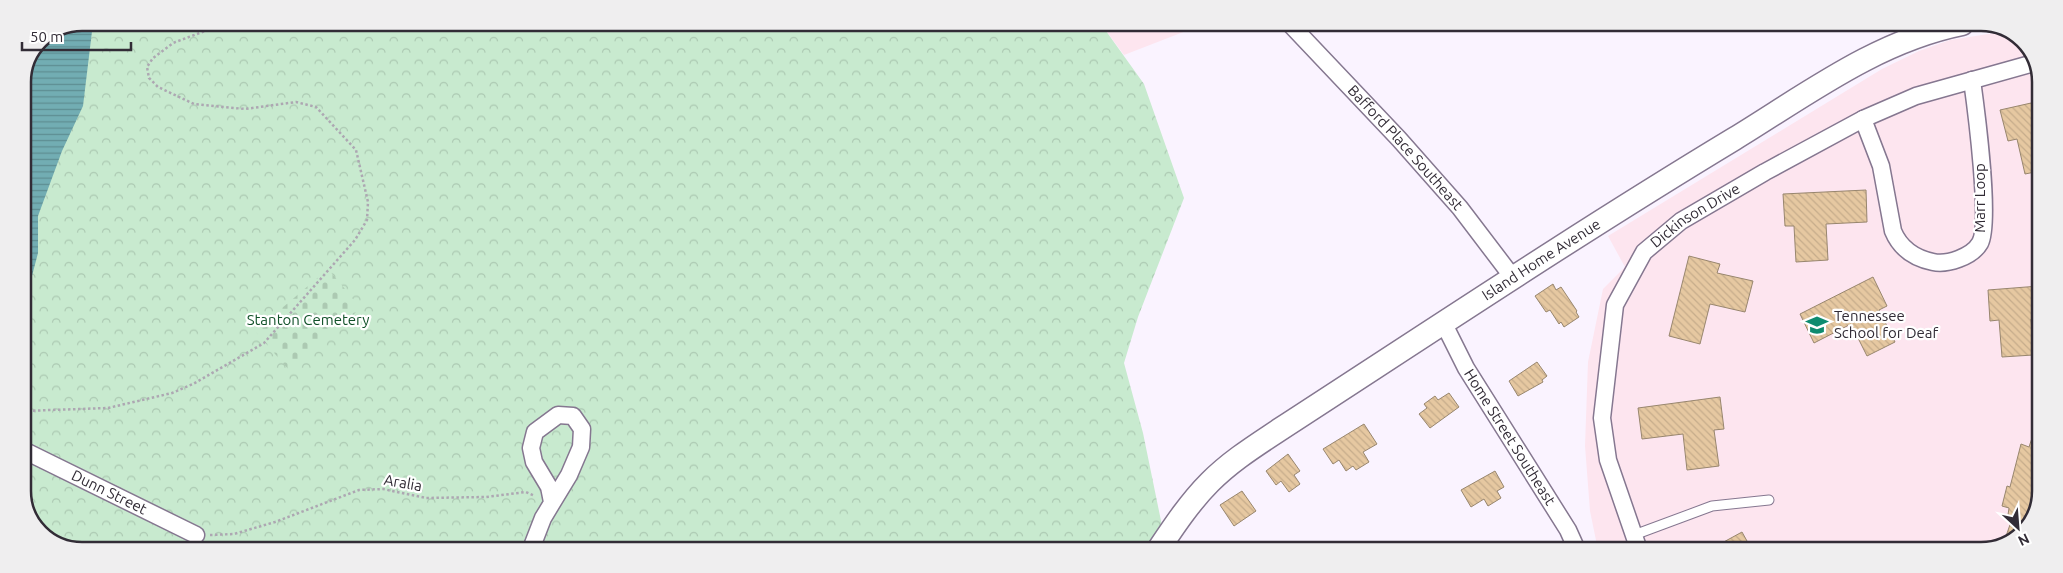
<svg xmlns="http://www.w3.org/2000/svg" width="2063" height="573" font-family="Ubuntu,sans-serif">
<defs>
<pattern id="forest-crowns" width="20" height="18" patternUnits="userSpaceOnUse" patternTransform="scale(1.25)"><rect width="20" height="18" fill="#c8eacf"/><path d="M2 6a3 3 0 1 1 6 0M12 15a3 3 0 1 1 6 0" fill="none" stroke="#acc9b2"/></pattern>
<pattern id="cemetery-stones" width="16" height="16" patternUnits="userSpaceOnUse" patternTransform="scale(1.25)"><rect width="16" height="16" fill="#c8eacf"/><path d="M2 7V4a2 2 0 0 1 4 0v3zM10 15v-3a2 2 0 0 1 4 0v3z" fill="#acc9b2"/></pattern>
<pattern id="water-rules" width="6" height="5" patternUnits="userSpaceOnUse" patternTransform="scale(1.25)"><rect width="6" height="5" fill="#72adb3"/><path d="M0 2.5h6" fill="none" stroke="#5e8d92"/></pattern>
<pattern id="building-back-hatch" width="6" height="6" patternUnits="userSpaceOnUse" patternTransform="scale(1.25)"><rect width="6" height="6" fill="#e6c8a1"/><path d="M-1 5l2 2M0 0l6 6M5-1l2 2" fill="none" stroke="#c6ac8b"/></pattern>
</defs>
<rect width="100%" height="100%" fill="#faf3ff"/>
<path fill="#fde5ef" d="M1101 24H1195L1186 31 1124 55Z
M2007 31 2026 43 2040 78 2039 506 2017 538 1981 550H1598L1590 511 1585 446 1588 362 1603 289 1625 267 1608 236 1882 69 1919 51 1950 40Z"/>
<path fill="url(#forest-crowns)" d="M82 23 1101 24 1144 84 1184 198 1138 317 1124 363 1143 433 1167 550 67 549 37 530 23 495V82L40 40Z"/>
<path fill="url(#cemetery-stones)" d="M328 269 361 308 289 370 255 331Z"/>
<path fill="url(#water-rules)" d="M82 23H93L83 106 62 151 38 216V253L27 295 23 302V82L40 40Z"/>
<path fill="url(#building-back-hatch)" stroke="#98866e" d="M2040 101V171L2025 174 2017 139 2008 141 2000 110Z
M1866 190 1867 222 1826 224 1828 260 1796 262 1794 226H1785L1783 194Z
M1689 256 1720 264 1717 273 1753 281 1745 312 1710 304 1700 344 1669 336Z
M1873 277 1887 306 1879 310 1895 342 1867 356 1851 324 1814 343 1800 314Z
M1553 284 1556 290 1561 287 1577 311 1576 312 1579 317 1564 327 1561 322 1559 324 1550 310 1546 312 1535 296Z
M2039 286V318L2031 319 2033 355 2002 357 1999 320 1990 321 1988 290Z
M1537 362 1547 376 1542 380 1543 382 1518 396 1509 381Z
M1449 393 1459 407 1430 428 1419 414 1427 408 1424 404 1435 396 1438 400Z
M1720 397 1724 429 1714 430 1719 466 1687 470 1683 434 1642 439 1638 408Z
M2037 423 2039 424V479L2035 493 2039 494V496L2035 511 2017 538 2004 542 2013 516 2008 515 2009 508 2002 506 2007 486 2010 487 2021 444 2029 447Z
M1364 424 1377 444 1363 452 1369 462 1356 470 1353 466 1346 471 1339 460 1333 464 1323 449Z
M1288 454 1300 471 1294 475 1300 484 1289 492 1281 481 1276 485 1266 471Z
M1495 471 1504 487 1497 491 1501 498 1488 506 1484 499 1471 507 1461 490Z
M1242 491 1256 511 1234 526 1220 505Z
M1742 532 1752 550H1709Z"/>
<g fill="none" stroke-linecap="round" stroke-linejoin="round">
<g stroke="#857790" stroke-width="11">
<path id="lane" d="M1634 535 1712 506 1769 500"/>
</g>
<g stroke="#857790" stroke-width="19">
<g id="street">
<path id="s1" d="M1290 24 1399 139 1460 208 1514 279"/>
<path d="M1863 119 1881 166 1893 231C1900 248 1914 258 1933 262 1947 265 1972 257 1980 243 1991 223 1976 109 1972 80"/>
<path id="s2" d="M1444 324 1466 368 1568 530 1577 550"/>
<path id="s3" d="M23 450 196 535"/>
<path d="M531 549 543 518 569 475 581 447 582 429 573 416 558 415 535 432 531 448 534 462 549 487 552 502"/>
<path id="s4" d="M1639 550 1608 460 1602 418 1615 305 1644 252 1681 221 1765 172 1863 119 1916 96 2034 63"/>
</g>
</g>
<g stroke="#857790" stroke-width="25">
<g id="secondary">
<path id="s5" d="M1158 550C1174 526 1190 502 1210 482 1231 461 1255 446 1279 430 1430 332 1580 232 1734 139 1806 95 1877 41 1962 24"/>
</g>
</g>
<path stroke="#ada7b2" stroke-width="2.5" stroke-dasharray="2.5 2.5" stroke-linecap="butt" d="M23 411 108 408 172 393 193 384 264 343 355 240 367 220 368 202 356 150 316 107 296 102 245 109 194 104 158 87 149 78 147 67 153 58 173 43 205 31 217 23
M210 535 234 534 275 522 359 490 383 489 426 498 486 497 526 492 535 496"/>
<use href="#lane" stroke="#fff" stroke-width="9"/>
<use href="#street" stroke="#fff" stroke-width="16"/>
<use href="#secondary" stroke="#fff" stroke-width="22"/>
</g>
<defs>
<g id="school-bare" transform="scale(1.725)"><path d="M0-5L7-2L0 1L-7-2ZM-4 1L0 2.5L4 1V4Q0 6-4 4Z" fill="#0e8b6f" stroke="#fff" stroke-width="2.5" paint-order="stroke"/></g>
</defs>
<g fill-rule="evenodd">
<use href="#school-bare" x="1817" y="325"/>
</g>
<g text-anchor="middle" stroke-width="4.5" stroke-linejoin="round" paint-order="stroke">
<g font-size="15" fill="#322c36" stroke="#fff">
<text dy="5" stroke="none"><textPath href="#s1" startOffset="169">Bafford Place Southeast</textPath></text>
<text transform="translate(1980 198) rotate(-90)" y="5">Marr Loop</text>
<text dy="5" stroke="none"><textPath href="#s4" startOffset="375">Dickinson Drive</textPath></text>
<text dy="5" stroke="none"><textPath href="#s5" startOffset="485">Island Home Avenue</textPath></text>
<text dy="5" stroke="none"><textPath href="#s2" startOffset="131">Home Street Southeast</textPath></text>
<text transform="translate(403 483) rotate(10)" y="5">Aralia</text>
<text dy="5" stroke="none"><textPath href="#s3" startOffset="96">Dunn Street</textPath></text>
</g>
<g font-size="15" fill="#322c36" stroke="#fff" text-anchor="start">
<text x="1834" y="321">Tennessee<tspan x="1834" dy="17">School for Deaf</tspan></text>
</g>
<g font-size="15" fill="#12522a" stroke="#fff">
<text x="308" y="325">Stanton Cemetery</text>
</g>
</g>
<path d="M0 0H2063V573H0ZM82 31H1981A51 51 0 0 1 2032 82V491A51 51 0 0 1 1981 542H82A51 51 0 0 1 31 491V82A51 51 0 0 1 82 31Z" fill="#efeeef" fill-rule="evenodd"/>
<path fill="none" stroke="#322c36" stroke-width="2.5" d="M82 31H1981A51 51 0 0 1 2032 82V491A51 51 0 0 1 1981 542H82A51 51 0 0 1 31 491V82A51 51 0 0 1 82 31Z"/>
<g transform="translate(2018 528) rotate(154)" stroke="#ffffff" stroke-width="4" paint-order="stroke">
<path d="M0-4L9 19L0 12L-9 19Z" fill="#322c36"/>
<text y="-8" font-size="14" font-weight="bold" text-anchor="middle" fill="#322c36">N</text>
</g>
<path d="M22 42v8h109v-8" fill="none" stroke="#322c36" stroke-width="2.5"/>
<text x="30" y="42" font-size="15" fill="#322c36" stroke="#ffffff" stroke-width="4" paint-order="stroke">50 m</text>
</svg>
